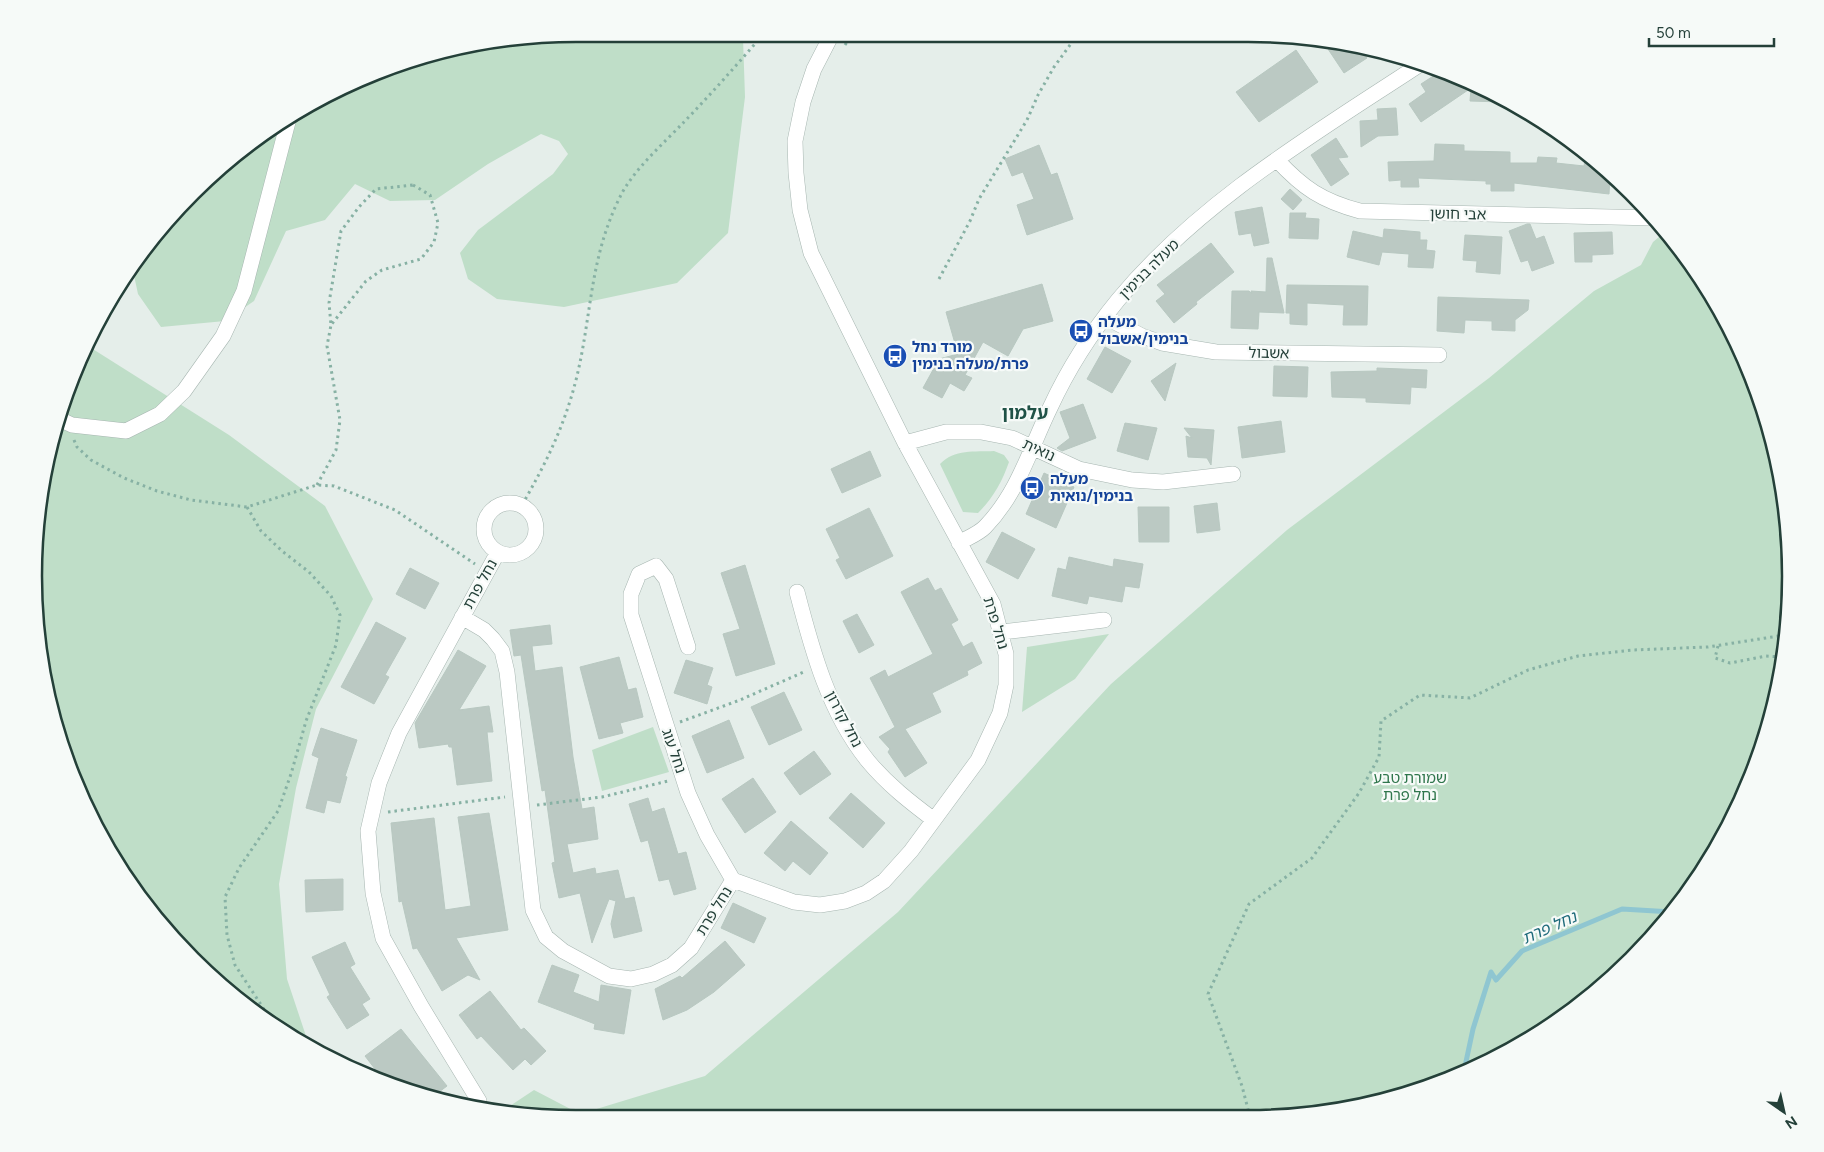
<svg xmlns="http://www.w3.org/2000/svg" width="1824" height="1152" font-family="Figtree,'Noto Sans Hebrew',sans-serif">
<rect width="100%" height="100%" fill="#e5eeea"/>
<path fill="#bfdec8" d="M505 38H743L745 97 728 233 677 283 564 307 497 299 468 279 460 253 478 230 553 174 568 154 559 141 541 134 488 164 435 200 390 201 355 184 325 220 286 231 254 301 225 321 161 327 138 294 132 266 146 246 193 192 274 125 402 62Z
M1665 232 1718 305 1762 402 1786 506 1789 612 1772 717 1734 816 1678 906 1578 1006 1488 1062 1389 1100 1284 1117 506 1114 501 1112 534 1090 580 1114 705 1076 898 912 1111 684 1287 530 1489 378 1594 291 1641 265 1653 242Z
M88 346 229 435 325 506 373 599 316 709 296 788 279 884 287 979 308 1042 246 1006 169 934 125 877 75 784 52 717 38 646 35 541 63 401Z
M994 451 1004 455 1009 462C1002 482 993 498 978 513L963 512 940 464C954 449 975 452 994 451Z
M1109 634 1075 679 1022 712 1027 647Z
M653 727 669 772 602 791 592 750Z"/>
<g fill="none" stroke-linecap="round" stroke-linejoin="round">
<path stroke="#8fc6d1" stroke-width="5" d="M1464 1071 1473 1029 1491 972 1496 980 1522 951 1622 909 1672 912"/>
</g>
<path fill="#bbc9c3" stroke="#b8c8c1" d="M1336 43 1362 50 1367 58 1344 73 1328 49Z
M1296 50 1318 82 1259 122 1236 92Z
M1441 71 1456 75 1503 102 1470 101 1471 88 1421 122 1409 104 1426 92 1421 84Z
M1396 108 1398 135 1378 136 1361 147 1360 121 1378 120 1377 109Z
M1336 138 1348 157 1338 158 1349 174 1331 186 1311 155Z
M1435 144 1464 145V151L1510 152V163H1537L1538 157 1557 158 1556 163 1584 166 1585 160H1594L1610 176 1609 194 1514 183V191H1491V184H1486V181L1418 178 1419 187H1401V180L1389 181 1388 162 1434 161Z
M1039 145 1051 175 1057 173 1073 219 1027 235 1017 205 1034 199 1023 172 1012 176 1005 159Z
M1290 189 1302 200 1293 210 1281 199Z
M1262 207 1269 243 1254 246 1251 233 1239 235 1235 212Z
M1290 213H1306L1305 218 1319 219 1318 239 1289 238Z
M1527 224H1530L1536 239 1544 236 1554 263 1532 271 1528 260 1521 262 1509 231Z
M1384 229 1420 232V240H1427L1426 250 1435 251 1433 268 1408 267 1409 254 1382 252 1379 265 1347 257 1353 231 1383 238Z
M1612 232 1613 254 1592 255V262H1575L1574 233Z
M1465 235 1502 237 1500 274 1476 272 1477 261 1463 260Z
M1211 243 1234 272 1196 302 1197 304 1174 323 1156 301 1165 294 1157 285Z
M1267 258H1272L1284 313 1259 312 1258 329 1231 328 1232 291H1249L1252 294 1251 291 1266 292Z
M1042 284 1053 321 1023 329 1008 356 983 342 965 375 972 378 964 391 950 383 942 398 923 388 939 359 958 354 946 312Z
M1287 285 1368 286 1367 325H1343L1344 305 1307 303V325L1290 324V313H1286Z
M1438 297 1529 300 1528 310 1515 320V331L1492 330V321L1465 320 1464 333 1437 331Z
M1105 347 1131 361 1112 393 1087 379Z
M1176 363 1165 401 1151 381Z
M1274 366 1308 367 1307 397 1273 396Z
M1377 368 1427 370 1426 388 1411 387 1410 404 1366 402V398L1332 397 1331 372 1377 371Z
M1083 404 1096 438 1062 451 1057 448 1070 438 1060 412Z
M1281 421 1285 452 1242 458 1238 427Z
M1125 423 1157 428 1148 460 1117 451Z
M1184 428 1214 430 1211 465 1207 458 1188 457 1186 436 1192 438Z
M870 451 881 476 842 493 831 469Z
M1044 473 1074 487 1056 528 1026 514Z
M1217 503 1220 530 1197 533 1194 506Z
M1138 507H1169V542H1139Z
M869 508 893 556 846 579 836 560 840 558 826 529Z
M1002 532 1035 549 1018 579 986 562Z
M1069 557 1113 567 1114 559 1143 564 1139 588 1125 586 1122 602 1089 596 1087 604 1052 596 1058 568 1066 570Z
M745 565 775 664 736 676 723 634 740 629 721 573Z
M410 568 439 583 425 609 396 594Z
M928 578 935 591 941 588 958 620 951 624 963 647 972 642 982 663 967 671 968 675 932 693 941 712 905 729 927 763 905 777 888 752 890 749 879 737 895 727 870 678 885 670 888 677 933 654 901 592Z
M857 614 874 645 859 653 843 621Z
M376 622 406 638 385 675 389 677 374 704 341 687Z
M550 625 552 644 532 646 535 671 562 667 573 757 582 809 594 807 598 839 567 844 573 873 595 868 596 874 618 870 625 899 634 897 642 931 614 938 611 924 616 901 609 899 592 943 580 893 559 898 552 863 555 862 545 790 542 791 521 655 514 656 510 630Z
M458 650 486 666 459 710 489 706 493 732H487L492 781 457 785 452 747H449L448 744 419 748 415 723Z
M619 657 628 690 636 688 643 717 620 723 623 733 599 739 580 667Z
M686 660 713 668 707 685 712 687 707 704 674 693Z
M784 692 802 730 769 745 751 707Z
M729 720 744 758 707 773 692 736Z
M321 728 357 740 345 776 347 777 340 803 327 800 324 813 306 808 319 758 312 755Z
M814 751 831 774 800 795 784 773Z
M753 778 776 812 745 833 722 799Z
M851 793 885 823 863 848 829 818Z
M648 798 652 812 664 808 678 854 686 852 696 889 674 895 669 879 659 881 648 840 641 842 629 804Z
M489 813 508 930 456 938 480 980 468 975 442 991 417 948 413 949 402 901 399 902 391 823 434 818 445 910 471 906 458 817Z
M791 821 828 853 810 875 793 861 785 871 764 853Z
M343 879V910L306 912 305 880Z
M733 903 766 918 754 943 721 928Z
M725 941 745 965 714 992 687 1010 663 1020 655 989 680 976 682 978Z
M345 942 355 964 350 967 370 999 362 1004 369 1015 347 1029 327 997 330 995 312 957Z
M552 965 579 975 573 992 599 1002 601 985 631 990 624 1034 594 1029 595 1024 538 1002Z
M490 991 521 1030 524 1028 546 1051 531 1065 525 1059 513 1070 481 1036 477 1039 459 1015Z
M401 1029 447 1086 435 1095 385 1082 365 1056Z"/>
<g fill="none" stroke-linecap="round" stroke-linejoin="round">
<g stroke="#a7b6b1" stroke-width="16">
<path id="minor" d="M1277 160C1303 188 1322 201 1360 211L1655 218
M1105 317 1142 336 1162 343 1216 352 1439 355
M59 419 72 425 126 431 160 414 184 391 223 336 244 291 289 118
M905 443 946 432H981L1012 438 1079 469 1132 480 1163 482 1233 474
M484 529a26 26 0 1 1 52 0a26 26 0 1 1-52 0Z
M959 543C967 538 978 534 985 527 1018 493 1030 449 1050 408 1068 369 1091 333 1118 300 1199 202 1314 134 1419 65
M797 592C812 650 829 713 868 761 887 784 910 802 934 820
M462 617 484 630 493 639 502 651 507 672 533 910 546 937 563 951 609 976 631 979 653 974 672 965 691 948 733 880
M1002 632 1104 620
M688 647 666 579 656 566 639 574 631 594V615L688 793 707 835 733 880
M733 880 794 902 820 905 845 901 866 893 884 881 911 851 978 760 1000 713 1006 685V654L993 604 905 443 811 253 800 210 796 173 795 141 803 102 814 69 830 38
M479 1101 421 1006 383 938 373 893 368 831 379 783 399 733 498 552"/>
</g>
<path stroke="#87b1a4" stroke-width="3" stroke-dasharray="2.5 4" stroke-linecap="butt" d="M845 45 850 38
M413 185 430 195 438 223 434 242 421 259 382 270 366 281 331 325 329 303 341 231 359 207 376 189Z
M939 279 970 221 979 199 1027 120 1038 95 1054 67 1075 38
M74 440 77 447 91 460 124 478 157 491 191 500 247 507 317 485 334 486 395 510 475 564
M317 485 336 450 340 420 327 346 331 325
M522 505C546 463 564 427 576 380 592 316 589 259 620 197 633 170 663 144 684 122 710 95 735 67 760 38
M247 507 261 531 282 551 309 572 331 596 340 615 336 645 306 721 291 774 278 811 239 868 225 897 227 935 235 965 271 1020
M1718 646 1715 658 1730 663 1766 656 1782 657
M680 722 740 700 806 671
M537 805 602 797 668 781
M388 812 505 797
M1250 1117 1242 1086 1208 994 1249 904 1312 858 1359 793 1379 757 1381 721 1420 695 1470 698 1528 670 1578 656 1633 650 1708 647 1785 635"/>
<use href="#minor" stroke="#fff" stroke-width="15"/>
</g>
<defs>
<g id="bus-disc" transform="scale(1.25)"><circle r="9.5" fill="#1a4fb4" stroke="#f6faf8"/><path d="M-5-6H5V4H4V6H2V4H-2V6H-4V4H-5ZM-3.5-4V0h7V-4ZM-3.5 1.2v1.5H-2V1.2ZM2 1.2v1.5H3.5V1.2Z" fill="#fff"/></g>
</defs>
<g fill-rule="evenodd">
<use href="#bus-disc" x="1081" y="331"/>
<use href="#bus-disc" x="895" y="356"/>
<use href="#bus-disc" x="1032" y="488"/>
</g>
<g text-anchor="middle" stroke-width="4.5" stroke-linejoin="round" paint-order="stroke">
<g font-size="15" fill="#244039" stroke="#f6faf8">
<text transform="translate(1458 214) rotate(1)" y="5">אבי חושן</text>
<text transform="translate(1149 269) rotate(-45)" y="5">מעלה בנימין</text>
<text transform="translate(1269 353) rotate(1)" y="5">אשבול</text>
<text transform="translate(1039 450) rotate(25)" y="5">נואית</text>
<text transform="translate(480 584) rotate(-61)" y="5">נחל פרת</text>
<text transform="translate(996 623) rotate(73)" y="5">נחל פרת</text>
<text transform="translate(844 719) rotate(62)" y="5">נחל קדרון</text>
<text transform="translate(674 751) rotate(71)" y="5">נחל עוג</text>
<text transform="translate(714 911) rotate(-58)" y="5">נחל פרת</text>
</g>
<g font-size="15" font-weight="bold" fill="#164399" stroke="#f6faf8" text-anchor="start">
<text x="1098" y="327">מעלה<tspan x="1098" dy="17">בנימין/אשבול</tspan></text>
<text x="912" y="352">מורד נחל<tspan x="912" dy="17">פרת/מעלה בנימין</tspan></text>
<text x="1050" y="484">מעלה<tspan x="1050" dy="17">בנימין/נואית</tspan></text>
</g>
<g font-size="15" fill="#2f764c" stroke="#f6faf8">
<text x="1410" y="783">שמורת טבע<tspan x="1410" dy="17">נחל פרת</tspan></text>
</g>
<g font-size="16" font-style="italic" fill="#1f6b7b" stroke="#f6faf8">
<text transform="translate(1549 927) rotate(-24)" y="6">נחל פרת</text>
</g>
<g font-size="18" font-weight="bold" fill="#205247" stroke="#f6faf8">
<text x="1025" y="419">עלמון</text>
</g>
</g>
<path d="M0 0H1824V1152H0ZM576 42H1248A534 534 0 0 1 1782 576V576A534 534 0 0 1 1248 1110H576A534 534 0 0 1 42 576V576A534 534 0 0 1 576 42Z" fill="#f6faf8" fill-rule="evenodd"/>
<path fill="none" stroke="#244039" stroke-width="2.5" d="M576 42H1248A534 534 0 0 1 1782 576V576A534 534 0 0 1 1248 1110H576A534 534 0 0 1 42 576V576A534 534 0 0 1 576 42Z"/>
<g transform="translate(1784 1112) rotate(146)" stroke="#f6faf8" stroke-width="4" paint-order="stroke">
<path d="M0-4L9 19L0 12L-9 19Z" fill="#244039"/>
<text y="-8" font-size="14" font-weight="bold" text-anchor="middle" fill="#244039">N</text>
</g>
<path d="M1649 38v8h125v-8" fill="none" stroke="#244039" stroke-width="2.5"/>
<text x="1656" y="38" font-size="15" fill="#244039" stroke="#f6faf8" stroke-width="4" paint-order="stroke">50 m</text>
</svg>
